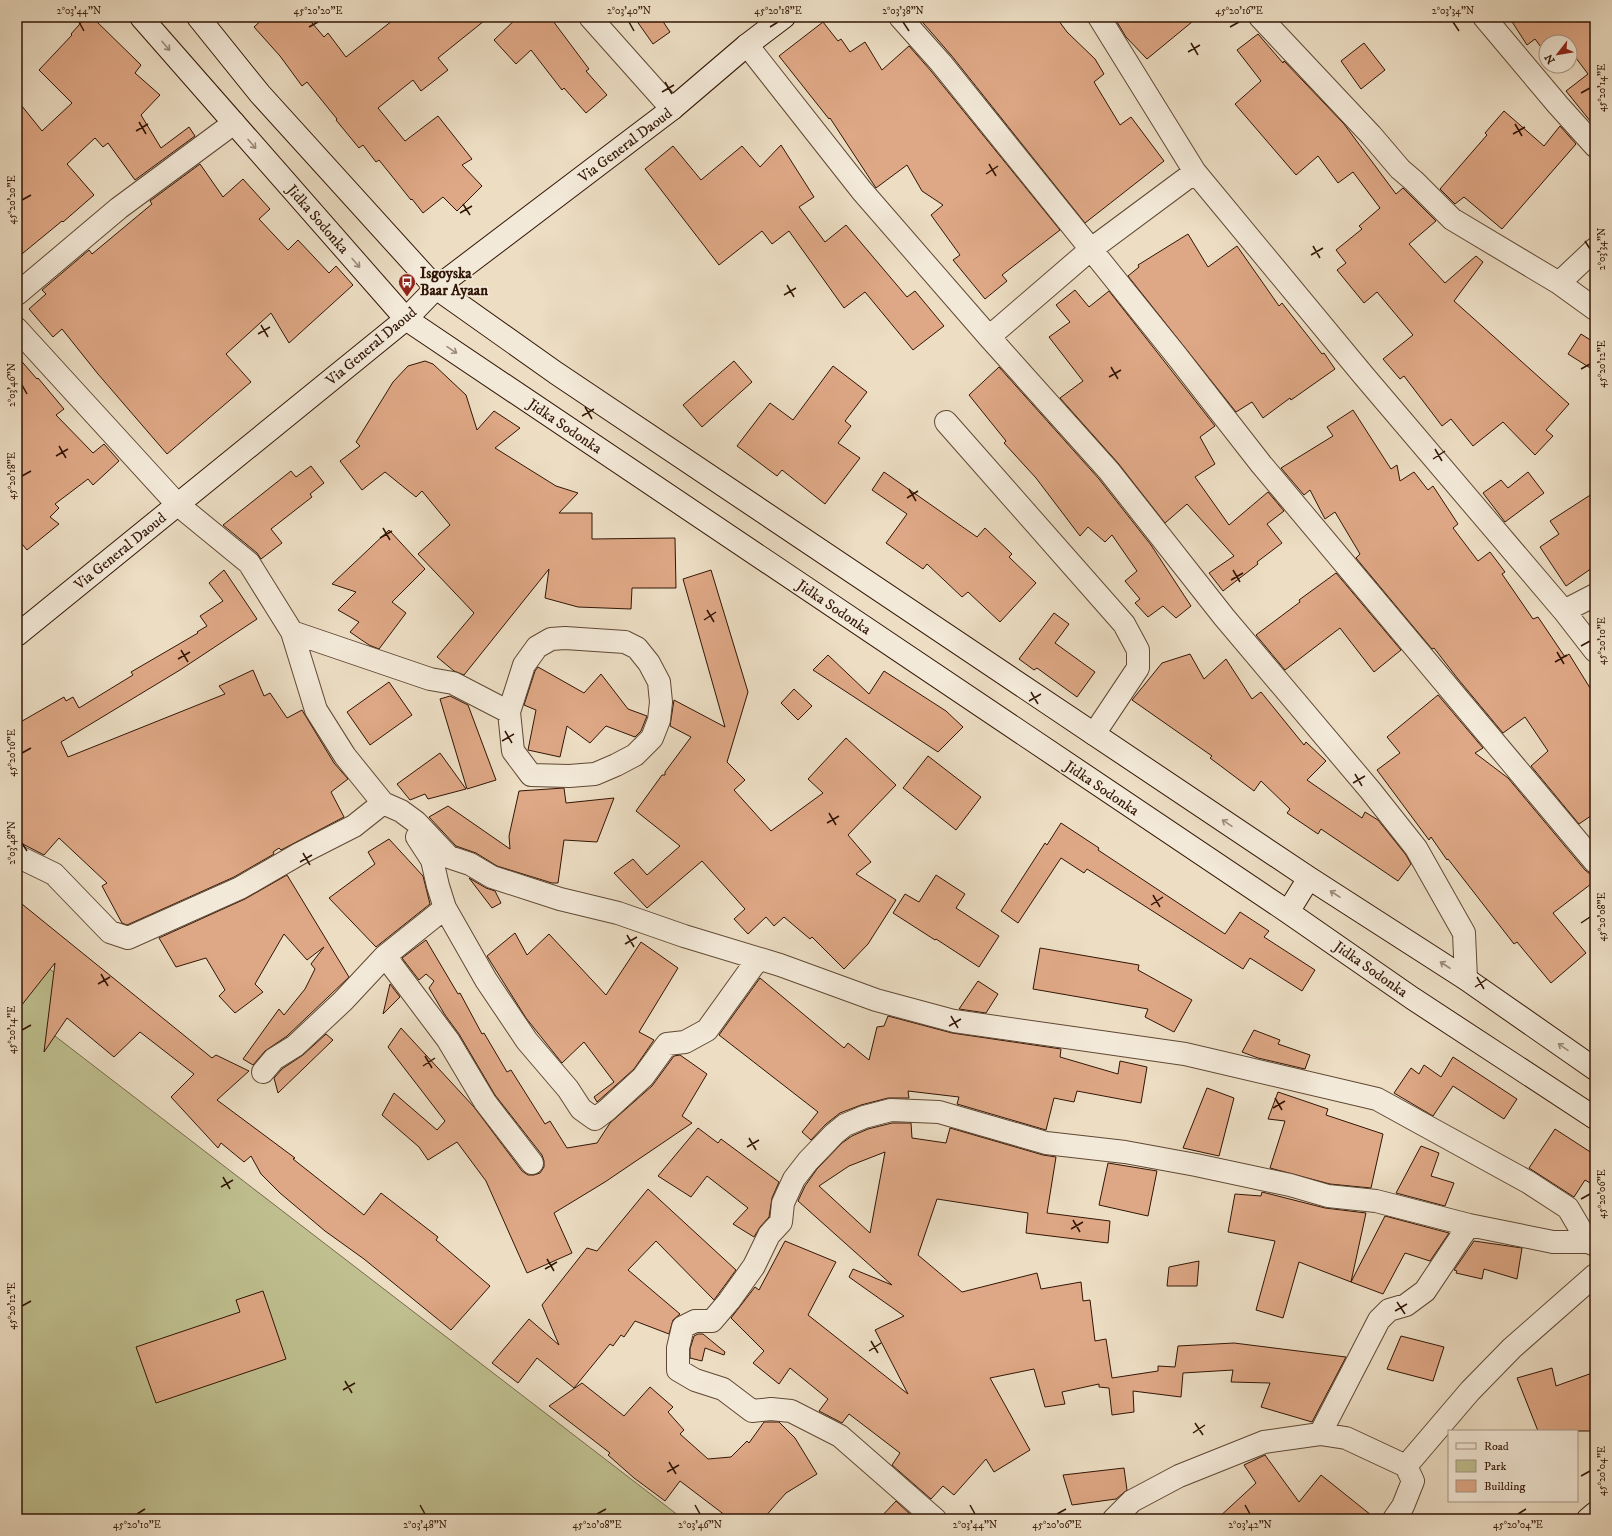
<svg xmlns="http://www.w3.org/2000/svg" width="1612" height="1536" font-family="'IM FELL DW Pica',serif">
<rect width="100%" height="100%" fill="#ecddc3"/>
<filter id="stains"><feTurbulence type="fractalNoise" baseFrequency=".005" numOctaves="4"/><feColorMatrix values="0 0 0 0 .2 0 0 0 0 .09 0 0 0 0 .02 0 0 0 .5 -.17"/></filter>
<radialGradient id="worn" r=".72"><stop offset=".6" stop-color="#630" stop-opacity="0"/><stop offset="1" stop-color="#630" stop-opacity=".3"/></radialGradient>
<path fill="#bfbf8f" stroke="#786a4a" d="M17 943 81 994 51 1033 683 1519H17Z"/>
<path fill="#dea785" stroke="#321605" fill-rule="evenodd" d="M86 17H92L141 65 135 73 160 95 141 115 161 148 189 127 195 136 135 180 108 143 103 147 95 138 67 164 94 195 63 222 62 221 17 258V100L42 131 72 103 39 70 72 35 71 34Z
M265 17H307L324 37 328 33 346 57 397 17H489L438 58 448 70 421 91 413 80 378 108 405 141 438 116 472 159 462 165 482 186 457 211 443 197 423 213 412 199 411 200 379 160 376 162 363 145 359 148 336 120 337 119 307 82 302 86 280 56 254 27Z
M518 17H550L589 69 586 71 607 95 586 113 564 88 562 90 531 50 516 64 494 40Z
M634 17H660L670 32 653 44Z
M918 17H1056L1067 32 1095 59 1104 74 1094 82 1120 125 1131 117 1164 161 1085 223 951 55Z
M1114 17H1198L1147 59 1126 37Z
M1509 17H1595V127L1566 91 1588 74 1570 50V42L1563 41 1561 42H1546V54L1535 39 1527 45Z
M823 22 838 41 841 39 850 52 865 42 882 70 909 46 931 71 1060 230 1002 275 1007 281 985 299 953 260 960 255 931 215 943 205 922 191 907 165 876 188 830 118 829 119 779 56Z
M1258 34 1283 63 1284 61 1344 124 1396 194 1403 188 1436 221 1409 244 1445 283 1476 256 1483 262 1454 301 1569 404 1546 430 1553 436 1535 455 1503 422 1473 446 1451 419 1442 426 1404 376 1400 379 1383 359 1413 335 1377 292 1364 303 1337 270 1346 263 1336 250 1362 229 1359 226 1380 208 1353 172 1338 183 1318 156 1296 175 1235 104 1261 81 1237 50Z
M1364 43 1385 70 1361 89 1341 61Z
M1504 111 1544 146 1560 126 1576 144 1502 229 1464 197 1455 204 1440 189 1487 135 1485 133Z
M781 145 814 197 799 207 825 242 846 225 907 297 915 291 944 326 913 350 865 292 844 308 789 231 772 244 762 231 719 265 645 169 673 146 701 180 742 146 760 167Z
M200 164 223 197 243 179 270 209 259 219 288 250 298 240 329 273 336 266 353 285 289 343 271 313 226 354 251 382 167 454 98 374 62 329 53 337 29 309 46 294 42 290 89 250 92 254 152 204 150 201Z
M1188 234 1208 267 1237 246 1279 306 1282 303 1322 354 1324 353 1335 369 1291 400 1290 398 1263 418 1252 402 1236 412 1128 276 1139 267 1138 265Z
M1075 290 1089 307 1109 291 1215 426 1200 437 1215 464 1195 477 1229 525 1268 492 1284 511 1267 524 1282 543 1257 562 1258 564 1223 591 1209 573 1234 556 1187 504 1165 523 1118 463 1060 398 1083 381 1049 337 1070 322 1056 305Z
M1581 334 1595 343V371L1568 354Z
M17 356 37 379 38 378 64 409 56 415 93 453 104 444 119 461 93 485 88 479 55 504 59 508 50 517 59 524 27 550 17 538Z
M425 361 433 364 466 395 477 430 494 411 520 428 495 448 556 486 578 493 559 513H592V539L675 538 676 588H632L631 609 578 607 545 598 549 569 464 675 454 671 437 657 474 613 418 554 450 525 422 491 416 497 385 472 362 490 340 461 360 446 356 442 393 382 408 366Z
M734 361 752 382 702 427 683 405Z
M833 366 867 392 845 421 851 426 838 443 860 458 825 504 782 470 777 476 737 446 770 403 793 420Z
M999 367 1099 479 1151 545 1191 606 1176 618 1163 606 1148 617 1135 603 1140 599 1125 581 1137 571 1112 535 1105 542 1088 527 1080 536 1036 478 1004 443 1006 441 969 395Z
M1353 410 1391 469 1397 465 1400 481 1414 472 1428 490 1433 486 1458 524 1453 528 1478 561 1490 552 1505 572 1502 574 1533 619 1538 617 1565 657 1569 654 1595 696V813L1579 824 1531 766 1548 751 1525 717 1503 733 1458 679 1434 648 1432 649 1356 558 1360 554 1335 512 1325 519 1310 490 1304 495 1281 468 1333 436 1327 427Z
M311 466 324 483 310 494 312 497 271 529 282 543 261 559 257 553 223 525 291 471 296 477Z
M884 472 977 537 985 528 1012 554 1009 557 1036 583 1000 622 968 592 962 597 927 564 923 569 886 543 907 514 872 490Z
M1528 472 1544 493 1505 522 1483 493 1501 480 1508 488Z
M1595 492V566L1566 586 1540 547 1559 534 1550 521Z
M389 530 425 569 392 602 406 613 379 649 369 645 350 632 359 622 338 610 356 592 332 584Z
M224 570 257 619 180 670 61 742 68 757 225 694 219 686 253 670 264 696 270 693 287 718 302 710 334 763 348 779 331 792 344 817 281 850 279 848 273 852 274 854 234 877 127 925 122 923 102 886 107 883 59 838 44 855 17 841V724L64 697 66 701 73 697 79 708 133 675 131 672 198 633 197 632 207 626 200 616 223 601 209 583Z
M711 570 748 692 727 762 745 780 734 790 771 831 823 793 808 779 846 738 896 785 848 835 871 862 856 874 896 900 868 944 844 969 812 937 810 939 784 917 774 926 766 917 748 934 734 919 745 909 702 861 647 908 614 873 633 859 647 875 680 846 636 811 662 775H665V772L691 737 670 726 674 700 725 727 683 579Z
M1336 573 1401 650 1374 672 1340 628 1285 670 1256 635 1300 602 1299 600Z
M1054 613 1069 624 1055 643 1095 672 1077 697 1037 668 1034 670 1019 659Z
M1190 654 1204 679 1226 659 1252 699 1261 692 1304 745 1306 742 1326 761 1307 780 1362 818 1365 812 1378 820 1406 855 1411 864 1398 881 1321 829 1318 834 1287 813 1290 809 1261 781 1254 791 1210 758 1212 756 1132 700 1162 663Z
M828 655 869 694 884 671 946 711 963 727 938 752 813 670Z
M538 667 584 693 601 674 628 709 647 716 641 731 635 737 606 726 590 743 567 726 560 757 528 750 536 710 524 705 535 671Z
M389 682 412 715 370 745 347 712Z
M794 689 812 706 798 720 781 703Z
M1438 695 1483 748 1475 753 1508 778 1585 870 1590 874H1595V881L1553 913 1586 953 1551 983 1517 942 1514 944 1448 859 1447 860 1431 837 1429 840 1377 770 1400 753 1387 737Z
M450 696 468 705 496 780 467 789 440 699Z
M440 753 466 789 428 799 425 794 410 800 397 784Z
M928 756 981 797 956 830 903 788Z
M564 788 566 803 614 798 597 842 564 840 558 883H552L497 866 476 853 456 846 429 817 448 806 510 849 509 836 519 791Z
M1061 823 1099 848 1098 850 1225 934 1240 912 1269 931 1264 937 1315 970 1302 991 1250 958 1243 969 1087 869 1084 873 1061 858 1018 923 1001 911 1045 843 1047 845Z
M389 839 423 876 430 904 376 947 329 898 375 864 368 852Z
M287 875 349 977 287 1036 265 1051 253 1065 243 1059 279 1009 284 1015 305 989 315 969 311 964 324 947 307 960 284 934 255 984 263 992 235 1013 219 996 225 990 206 958 176 967 159 938 245 899Z
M936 875 965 894 956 908 999 936 979 967 936 939 935 940 893 913 905 894 919 902Z
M469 878 486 888 495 891 501 903 492 908Z
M17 900 212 1058 216 1055 249 1071 217 1100 295 1158 293 1159 364 1215 381 1193 438 1237 436 1240 490 1286 451 1330 364 1259 325 1231 280 1193 261 1174 251 1156 244 1162 221 1143 218 1148 171 1097 194 1074 140 1032 114 1057 67 1018 44 1052 55 963 17 1011Z
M515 933 527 955 549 934 606 995 641 942 678 968 639 1032 654 1040 634 1069 597 1102 594 1097 614 1082 584 1042 562 1063 526 1018 487 956Z
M426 940 458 994 460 993 482 1034 484 1033 507 1072 511 1070 545 1124 550 1121 567 1148 597 1143 610 1123 652 1086 674 1056 680 1055 707 1074 682 1116 692 1123 605 1182 554 1213 572 1253 527 1273 486 1181 457 1142 428 1160 419 1147 382 1115 394 1093 437 1130 445 1121 388 1047 401 1028 474 1107 522 1171 528 1175H534L540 1173 544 1167V1161L542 1155 495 1095 459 1034 445 1015 429 988 434 981 426 974 419 980 402 958Z
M1040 948 1139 965 1138 970 1192 1000 1174 1032 1145 1017 1148 1009 1033 989Z
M760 978 844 1048 848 1043 869 1060 877 1027 884 1026 888 1016 952 1033 1061 1049 1060 1057 1118 1074 1120 1061 1147 1067 1141 1103 1077 1091 1074 1102 1054 1098 1046 1130 957 1104 959 1097 908 1091 909 1098H888L861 1105 840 1113 826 1124 811 1140 802 1132 818 1112 719 1035Z
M978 981 998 994 986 1013 959 1009Z
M390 984 400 997 383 1014Z
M1254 1030 1280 1040 1278 1044 1310 1055 1305 1069 1258 1058 1242 1052Z
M326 1034 333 1040 278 1093 274 1078 282 1069 303 1055Z
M1453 1057 1517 1099 1504 1119 1453 1086 1433 1116 1394 1093 1411 1068 1419 1074 1424 1065 1441 1077Z
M1207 1088 1234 1098 1219 1156 1183 1148Z
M1278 1092 1328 1109 1326 1115 1383 1134 1371 1188 1330 1184 1270 1168 1285 1121 1268 1119Z
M892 1123H911L912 1138 946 1143 950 1128 1043 1155 1056 1157 1047 1213 1110 1221 1108 1243 1026 1233 1028 1213 937 1199 918 1255 962 1292 1037 1273 1041 1289 1081 1282 1083 1301 1090 1300 1095 1341 1106 1339 1112 1378 1158 1371V1366L1175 1367 1178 1346 1234 1343 1346 1357 1312 1422 1261 1407 1270 1383 1231 1382 1233 1370 1183 1373 1181 1397 1133 1391 1134 1412 1112 1415 1109 1388 1099 1387V1384L1062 1392 1065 1404 1045 1407 1034 1369 990 1378 1030 1450 994 1472 986 1459 954 1495 943 1486 931 1499 892 1465 900 1453 849 1414 842 1423 819 1411 828 1399 790 1368 779 1384 753 1363 764 1351 731 1318 755 1287 759 1290 785 1241 836 1262 808 1315 908 1394 875 1330 904 1316 849 1277 853 1269 892 1285 798 1201 805 1186 817 1169 842 1143 852 1136 868 1129ZM885 1152 870 1233 819 1186 849 1166Z
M698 1128 718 1143 721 1139 779 1182 772 1198 769 1217 760 1227 754 1237 733 1224 748 1208 707 1176 691 1197 658 1176Z
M1555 1129 1595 1155V1186L1585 1180 1574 1197 1529 1168Z
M1421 1146 1439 1153 1431 1176 1454 1183 1445 1206 1396 1193Z
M1108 1163 1157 1171 1148 1216 1099 1205Z
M648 1189 736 1270 714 1300 656 1241 628 1270 680 1314 673 1320 669 1334 635 1321 624 1337 621 1335 613 1346 610 1344 574 1388 537 1358 518 1383 492 1363 529 1319 559 1345 542 1305 587 1248 597 1251Z
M1262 1192 1325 1208 1366 1213 1351 1282 1299 1262 1283 1318 1256 1310 1275 1241 1228 1232 1235 1194 1261 1196Z
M1385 1216 1449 1233 1430 1261 1405 1253 1383 1294 1351 1282Z
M1474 1241 1522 1248 1517 1279 1484 1269 1482 1279 1456 1273 1457 1271 1454 1270Z
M1199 1261 1197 1286H1167L1169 1267Z
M263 1291 286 1359 156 1403 136 1347 240 1312 236 1300Z
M698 1334H703L725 1352 724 1355 705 1348 702 1361 690 1358V1349L694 1336Z
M1401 1336 1444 1347 1433 1381 1387 1369Z
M1552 1368 1556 1386 1595 1372V1431H1538L1517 1378Z
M582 1383 624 1416 650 1387 673 1407 668 1412 684 1430 680 1434 708 1459 731 1457 747 1441 749 1443 764 1422H779L795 1438 817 1474 786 1493 763 1519H730L680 1481 665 1501 634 1478 608 1455 610 1453 549 1406Z
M1265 1455 1299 1502 1321 1475 1376 1519H1217L1256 1483 1244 1465Z
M1124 1468 1127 1490 1116 1499 1072 1505 1063 1475Z
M896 1501 913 1517 911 1519H879Z"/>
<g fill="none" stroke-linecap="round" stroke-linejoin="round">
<g stroke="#604834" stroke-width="24">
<path id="street" d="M590 17 672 109
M900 17 941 63 1176 355 1261 464 1595 862
M1099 17 1195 172 1364 376 1564 611 1595 651
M1260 17 1371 135 1400 169 1414 181 1452 219 1559 283 1595 309
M1484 17 1558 105 1595 146
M747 45 862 191 989 337 1109 471 1224 617 1370 790 1416 848 1464 933 1466 979
M1559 283 1595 249
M17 294 119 208 234 123
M17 329 177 504 249 563 292 632 316 710 345 756 383 803 401 811 416 822 449 857 470 864 492 877 560 899 618 913 684 936 780 965 876 1000 954 1021 1185 1054 1377 1099 1528 1182 1568 1208 1588 1242 1595 1245
M989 337 1090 250 1195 172
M946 422 1124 624 1138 650V668L1094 734
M1564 611 1595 595
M292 632 430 679 453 683 509 712
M565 638 625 642 637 648 649 663 659 682 661 702 659 720 652 738 635 755 616 765 595 774 569 776 531 775 513 751 509 712 524 665 537 647 551 639Z
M417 837 432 860 438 886 445 908 486 980 527 1041 568 1089 581 1109 595 1119 607 1110 643 1077 667 1044 685 1042 707 1030 758 959
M17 856 54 874 110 932 128 938 240 888 299 854 354 826 383 803
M385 956 448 1040 485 1102 532 1163
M263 1072 274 1059 295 1046 343 1001 385 956 445 908
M1320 1434 1379 1320 1389 1310 1406 1305 1425 1291 1469 1225
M1406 1466 1470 1391 1512 1348 1595 1275
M935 1519 840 1436 791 1411 771 1409 752 1411 723 1389 695 1380 678 1370V1348L683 1327 695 1321H712L729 1301 754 1266 769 1235 781 1222 783 1203 794 1179 808 1161 834 1134 845 1125 864 1117 891 1110 939 1112 1046 1143 1125 1152 1196 1165 1290 1185 1328 1196 1376 1201 1469 1225 1553 1242H1588
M1114 1519 1132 1501 1179 1476 1264 1442 1320 1434 1346 1438 1406 1466 1413 1481 1403 1506 1394 1519"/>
</g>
<g stroke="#321605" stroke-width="24">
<path id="secondary" d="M141 17 406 319 1288 912 1412 998 1595 1118
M198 17 260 94 436 288 556 373 1094 734 1309 878 1466 979 1595 1069
M17 635 406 319 436 288 672 109 747 45 784 17
M1288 912 1309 878
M1588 1519 1595 1513"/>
</g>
<use href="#street" stroke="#f3e9d8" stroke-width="22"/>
<use href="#secondary" stroke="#f3e9d8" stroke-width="22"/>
</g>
<defs><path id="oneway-shaft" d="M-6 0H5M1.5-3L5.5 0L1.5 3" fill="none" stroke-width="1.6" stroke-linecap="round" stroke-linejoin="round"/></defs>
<g stroke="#9c8a79">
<use href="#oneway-shaft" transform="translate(166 46) rotate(49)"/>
<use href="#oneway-shaft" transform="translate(252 144) rotate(49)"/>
<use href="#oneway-shaft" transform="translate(356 263) rotate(49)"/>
<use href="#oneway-shaft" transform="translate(452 350) rotate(34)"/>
<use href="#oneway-shaft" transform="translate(1227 823) rotate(-146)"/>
<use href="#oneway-shaft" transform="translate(1335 894) rotate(-147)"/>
<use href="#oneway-shaft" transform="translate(1445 965) rotate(-147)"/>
<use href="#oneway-shaft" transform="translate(1563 1047) rotate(-145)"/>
</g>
<path fill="none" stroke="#321605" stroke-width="1.5" d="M79 22 84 31M629 22 634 31M903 22 909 31M1453 22 1459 31M309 27 318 22M770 27 778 22M1230 27 1239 22M1191 43 1198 55M1188 52 1200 45M665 82 672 94M662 92 674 85M1581 93 1590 88M139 122 146 134M1515 124 1522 136M136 131 148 124M1513 134 1525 127M989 164 996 176M986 174 998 166M22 200 31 195M463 204 470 215M460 213 472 206M1585 241 1590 249M1313 246 1320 258M1311 255 1323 248M787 285 794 297M784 295 796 288M261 325 268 337M258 334 270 327M1111 367 1118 379M1581 369 1590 364M1109 377 1121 370M22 385 27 394M585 407 592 419M582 416 594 409M59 446 66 458M1435 449 1442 461M56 456 68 449M1433 459 1445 451M22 476 31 471M909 489 916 501M907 498 918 491M383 528 390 540M380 538 392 531M1233 570 1240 582M1231 580 1243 573M707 610 714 622M704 620 716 612M1581 646 1590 641M181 650 188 662M1557 652 1564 664M178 659 190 652M1555 662 1567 655M1031 692 1038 704M1029 701 1041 694M505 731 512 743M502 741 514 734M22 753 31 748M1355 774 1362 786M1353 783 1365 776M829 813 836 825M827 823 839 816M22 843 27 851M303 853 310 865M300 862 312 855M1153 895 1160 907M1151 905 1163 897M1581 923 1590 917M627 935 634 947M625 944 637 937M101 974 108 986M1477 977 1484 989M98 984 110 977M1475 987 1487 979M951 1016 958 1028M949 1026 961 1019M22 1030 31 1025M425 1056 432 1068M423 1066 435 1058M1275 1098 1282 1110M1273 1108 1285 1101M749 1138 756 1150M747 1147 759 1140M223 1177 230 1189M221 1187 233 1180M1581 1199 1590 1194M1073 1220 1080 1232M1071 1229 1083 1222M547 1259 554 1271M545 1269 557 1262M1397 1302 1405 1314M22 1306 31 1301M1395 1311 1407 1304M871 1341 878 1353M869 1351 881 1343M345 1381 352 1393M343 1390 355 1383M1195 1423 1203 1435M1193 1433 1205 1425M669 1462 676 1474M667 1472 679 1465M1581 1476 1590 1471M420 1505 425 1514M695 1505 700 1514M970 1505 975 1514M1245 1505 1250 1514M137 1514 145 1509M597 1514 606 1509M1057 1514 1066 1509M1518 1514 1526 1509"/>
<defs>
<g id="bus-pin" transform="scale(0.9)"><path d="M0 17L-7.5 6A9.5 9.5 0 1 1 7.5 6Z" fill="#8f2418" stroke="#f3e9d8"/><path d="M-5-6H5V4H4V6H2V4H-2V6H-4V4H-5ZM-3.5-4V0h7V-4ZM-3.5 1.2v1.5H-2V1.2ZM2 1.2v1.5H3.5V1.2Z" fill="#fff"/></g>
</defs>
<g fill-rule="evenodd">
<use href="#bus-pin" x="407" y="282"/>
</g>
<g text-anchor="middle" stroke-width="3.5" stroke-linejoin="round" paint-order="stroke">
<g font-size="15" fill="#321605" stroke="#f3e9d8">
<text transform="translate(625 145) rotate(-37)" y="5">Via General Daoud</text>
<text transform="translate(318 219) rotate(49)" y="5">Jidka Sodonka</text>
<text transform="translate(371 346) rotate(-40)" y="5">Via General Daoud</text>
<text transform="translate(565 426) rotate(34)" y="5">Jidka Sodonka</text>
<text transform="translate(120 551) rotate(-39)" y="5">Via General Daoud</text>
<text transform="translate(834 607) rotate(34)" y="5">Jidka Sodonka</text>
<text transform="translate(1102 788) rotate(34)" y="5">Jidka Sodonka</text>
<text transform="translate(1371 969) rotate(35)" y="5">Jidka Sodonka</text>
</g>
<g font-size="15" font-weight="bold" fill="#321605" stroke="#f3e9d8" text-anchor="start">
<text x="420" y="278">Isgoyska<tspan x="420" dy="17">Baar Ayaan</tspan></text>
</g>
</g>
<rect width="1612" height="1536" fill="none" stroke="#ecddc3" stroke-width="44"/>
<rect x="1448" y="1430" width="130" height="72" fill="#f3e9d8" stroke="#a69584"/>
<rect x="1456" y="1443" width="20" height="6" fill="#f3e9d8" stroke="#a69584"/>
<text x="1484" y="1450" font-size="12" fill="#321605">Road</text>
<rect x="1456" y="1460" width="20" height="12" fill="#bfbf8f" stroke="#a69584"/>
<text x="1484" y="1470" font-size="12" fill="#321605">Park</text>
<rect x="1456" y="1480" width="20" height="12" fill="#dea785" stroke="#a69584"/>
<text x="1484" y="1490" font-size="12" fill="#321605">Building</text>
<g transform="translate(1558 54) rotate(239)"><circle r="19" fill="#f3e9d8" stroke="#a69584"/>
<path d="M0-3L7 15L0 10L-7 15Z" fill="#8f2418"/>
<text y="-6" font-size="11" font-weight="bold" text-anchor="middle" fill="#321605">N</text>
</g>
<rect x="22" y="22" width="1568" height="1492" fill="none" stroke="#321605" stroke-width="1.5"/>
<g font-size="10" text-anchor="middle" fill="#321605">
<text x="79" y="14">2°03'44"N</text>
<text x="318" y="14">45°20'20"E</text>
<text x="629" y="14">2°03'40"N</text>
<text x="778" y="14">45°20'18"E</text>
<text x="903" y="14">2°03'38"N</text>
<text x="1239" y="14">45°20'16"E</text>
<text x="1453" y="14">2°03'34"N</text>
<text transform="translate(1601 88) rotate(-90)" y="4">45°20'14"E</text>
<text transform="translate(11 200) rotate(-90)" y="4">45°20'20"E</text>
<text transform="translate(1601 249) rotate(-90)" y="4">2°03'34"N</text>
<text transform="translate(1601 364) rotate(-90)" y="4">45°20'12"E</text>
<text transform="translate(11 385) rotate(-90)" y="4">2°03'46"N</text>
<text transform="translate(11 476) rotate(-90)" y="4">45°20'18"E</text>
<text transform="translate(1601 641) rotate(-90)" y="4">45°20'10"E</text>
<text transform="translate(11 753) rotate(-90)" y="4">45°20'16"E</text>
<text transform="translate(11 843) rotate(-90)" y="4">2°03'48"N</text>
<text transform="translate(1601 917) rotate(-90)" y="4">45°20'08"E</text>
<text transform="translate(11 1030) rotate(-90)" y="4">45°20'14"E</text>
<text transform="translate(1601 1194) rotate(-90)" y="4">45°20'06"E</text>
<text transform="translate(11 1306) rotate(-90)" y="4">45°20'12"E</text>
<text transform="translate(1601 1471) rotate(-90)" y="4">45°20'04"E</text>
<text x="137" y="1528">45°20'10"E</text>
<text x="425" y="1528">2°03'48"N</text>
<text x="597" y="1528">45°20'08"E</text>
<text x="700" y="1528">2°03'46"N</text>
<text x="975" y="1528">2°03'44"N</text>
<text x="1057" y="1528">45°20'06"E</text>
<text x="1250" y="1528">2°03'42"N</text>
<text x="1518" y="1528">45°20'04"E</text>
</g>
<rect width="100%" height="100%" filter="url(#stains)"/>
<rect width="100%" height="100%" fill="url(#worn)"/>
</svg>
